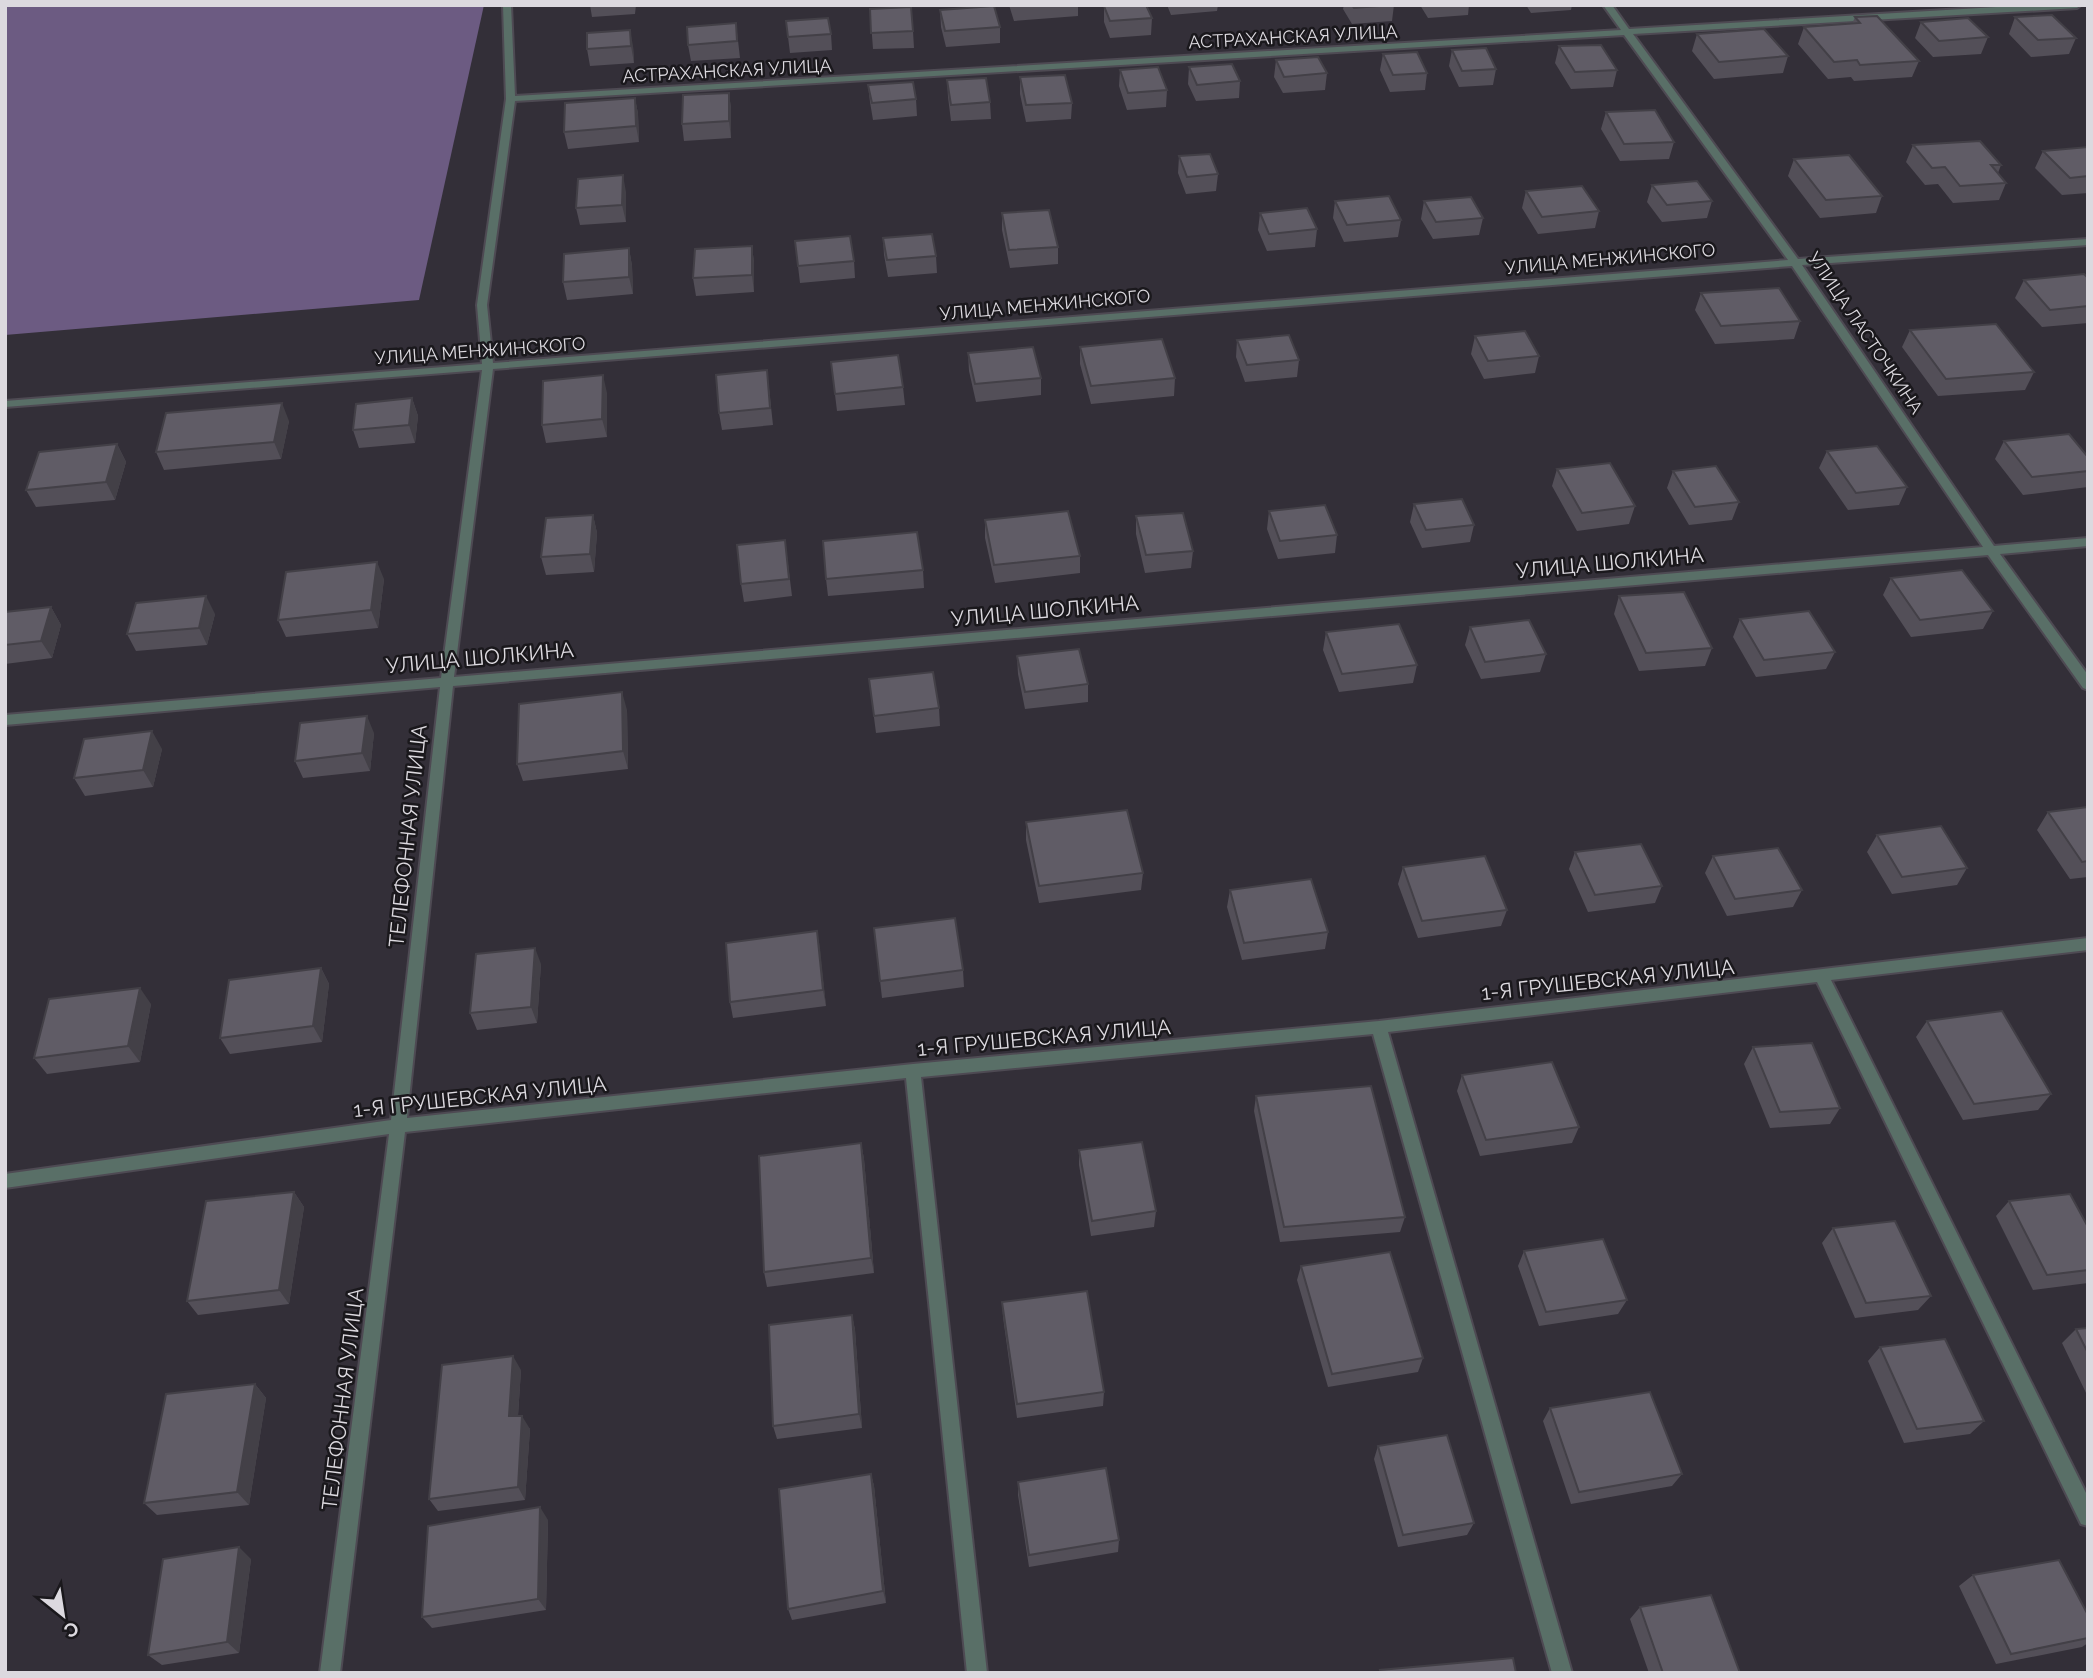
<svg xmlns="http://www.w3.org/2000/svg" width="2093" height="1678" font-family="Raleway,sans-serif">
<rect width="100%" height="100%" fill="#332f38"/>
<path fill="#6c5b82" d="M5 5H484L419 300 5 335Z"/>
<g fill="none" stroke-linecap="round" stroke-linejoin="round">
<g stroke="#4e4a53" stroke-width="4">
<path id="street" d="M503 5H511L515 96 1621 30 1603 5H1612L1629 29 2030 5H2081L2077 8 1633 34 1798 259 2088 239V245L1802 265 1994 546 2088 538V546L2000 554 2088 675V690L2083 688 1988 555 453 686 407 1118 913 1064 1379 1021 2088 938V950L1831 980 2088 1497V1526L2081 1524 1817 982 1388 1032 1572 1673H1552L1373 1034 921 1077 987 1673H967L906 1078 405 1132 340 1673H320L389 1134 5 1188V1174L391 1120 440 687 5 725V715L441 678 482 370 5 407V401L482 364 477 305 506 99ZM1624 35 1788 260 493 363 487 305 515 101ZM1792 266 1983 547 454 677 493 369Z"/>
</g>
<use href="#street" fill="#596f67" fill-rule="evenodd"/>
</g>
<path fill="#534f58" d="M590 5H636L635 14 592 17Z
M1009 5H1078V16L1014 21Z
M1167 5H1218L1217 11 1171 15Z
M1344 5H1394L1392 21 1352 24 1343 9Z
M1420 5H1469L1468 15 1428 18Z
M1526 5H1572L1571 10 1531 13Z
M1104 6 1152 18 1151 35 1110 38 1104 22Z
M870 9 913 31 914 48 873 49Z
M940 10 1000 27V43L946 47 941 27Z
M1855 17 1919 61 1912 77 1854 81 1851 77 1828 79 1798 44 1804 27 1852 24Z
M2015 17 2076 38 2069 54 2031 57 2009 34Z
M786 21 831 34 832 50 790 53Z
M1921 22 1988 37 1981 54 1933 57 1915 38Z
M736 23 740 58 691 61 688 45Z
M1697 34 1788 56 1783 73 1714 79 1692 51Z
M633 46 634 63 590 66 587 49Z
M1559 46 1617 70 1613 87 1571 89 1555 63Z
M1452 50 1496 69 1493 85 1459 87 1449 66Z
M1383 54 1427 73 1425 90 1390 92 1380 70Z
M1276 60 1327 73 1325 90 1283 93 1274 77Z
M1189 67 1240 81 1239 98 1196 101 1188 84Z
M1120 70 1167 90 1166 107 1127 110 1119 86Z
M1020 77 1072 103 1071 119 1026 122 1020 94Z
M947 80 990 102 991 119 951 121 948 97Z
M868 85 916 99 917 116 873 120 870 102Z
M729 93 731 109V138L684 141 682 124Z
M635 98 638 114 639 142 568 149 564 132Z
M1606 112 1674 142 1669 159 1620 161 1601 129Z
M1913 145 2001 165 1998 173 2006 183 1999 200 1953 203 1938 184 1925 185 1906 162Z
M2088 147V193L2062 195 2035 168 2043 151Z
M1179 156 1218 174 1216 191 1186 194 1178 173Z
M1794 159 1882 196 1876 213 1820 218 1788 176Z
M1652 185 1712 201 1707 218 1662 222 1647 202Z
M1526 191 1599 211 1595 228 1538 234 1522 208Z
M626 192V222L580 225 576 208Z
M1335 201 1401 220 1398 237 1344 242 1333 218Z
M1424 201 1483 218 1479 235 1433 239 1421 219Z
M1002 213 1058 247V264L1010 268 1002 230Z
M1260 213 1317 229 1315 247 1267 251 1258 230Z
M883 238 936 256 937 273 888 277 884 255Z
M795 241 854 261 855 278 800 283Z
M752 246 754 263V292L696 296 693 278Z
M629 248 632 266 633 294 567 300 563 282Z
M2088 278V323L2042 327 2015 298 2024 280Z
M1701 293 1800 321 1794 339 1715 344 1695 310Z
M1910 330 2034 372 2025 390 1938 396 1902 347Z
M1475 336 1539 356 1535 373 1484 379 1471 354Z
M1237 340 1299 360 1297 377 1245 382 1236 357Z
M1080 347 1175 378 1174 396 1091 404 1080 364Z
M968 353 1041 378V395L976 402 969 371Z
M831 362 903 387 905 405 837 411Z
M767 370 773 425 722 430 719 413Z
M607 393V437L546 443 542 425Z
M412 398 418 416 415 443 359 448 353 430Z
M289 421 281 459 164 470 156 452Z
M2004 441 2088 457V487L2023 495 1995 459Z
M117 444 126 462 115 500 36 507 26 490Z
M1827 451 1907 487 1899 505 1848 510 1819 468Z
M1557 469 1635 506 1629 524 1577 531 1552 486Z
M1673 471 1739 502 1732 520 1689 525 1667 488Z
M1414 504 1474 525 1470 542 1422 548 1410 522Z
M1269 511 1337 535 1335 553 1278 559 1267 529Z
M593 515 597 533 594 572 546 575 541 557Z
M1136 516 1193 551 1191 568 1145 573 1136 534Z
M985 520 1080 556V573L995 583 985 538Z
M785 540 792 596 744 602 741 584Z
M923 570 924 588 828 596 826 579Z
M1891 578 1993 611 1983 629 1911 637 1883 595Z
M384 579 378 628 286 637 278 620Z
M1619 596 1712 648 1705 666 1639 671 1614 614Z
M51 607 61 625 52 658 5 664V612Z
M215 614 207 645 136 651 127 634Z
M1740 619 1835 652 1826 669 1756 677 1733 637Z
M1470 627 1546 654 1540 672 1481 679 1465 645Z
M1326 632 1417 665 1413 683 1339 692 1323 650Z
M1017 656 1088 684V702L1025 709 1018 674Z
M869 679 939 708 940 726 876 733Z
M627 710 628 769 523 781 517 764Z
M374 733 370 771 303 778 295 761Z
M162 749 153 787 85 796 74 778Z
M2088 807V877L2070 879 2037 830 2048 812Z
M1026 823 1143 873 1141 890 1039 903 1026 840Z
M1877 835 1967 868 1957 885 1892 894 1867 852Z
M1575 852 1662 886 1655 903 1588 912 1569 869Z
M1713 856 1802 890 1793 907 1727 916 1705 873Z
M1403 867 1507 910 1501 926 1418 938 1398 884Z
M1230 890 1328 932 1325 949 1242 960 1227 907Z
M874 928 963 970 964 987 882 998Z
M817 931 826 1006 733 1018 730 1002Z
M541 964 537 1023 477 1030 470 1013Z
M321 968 329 984 322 1042 230 1054 220 1038Z
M151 1004 140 1062 47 1074 34 1058Z
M1927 1021 2051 1094 2038 1110 1963 1120 1916 1037Z
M1753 1047 1840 1108 1830 1124 1770 1128 1744 1064Z
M1462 1075 1579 1127 1572 1143 1480 1156 1457 1091Z
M1256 1096 1405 1217 1400 1232 1280 1242 1254 1111Z
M861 1143 864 1159 874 1273 767 1287 764 1272Z
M1079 1150 1156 1211 1154 1227 1091 1236 1079 1165Z
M294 1192 304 1207 289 1304 198 1315 187 1301Z
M2009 1201 2088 1227V1283L2033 1290 1996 1216Z
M1833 1228 1931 1296 1918 1310 1855 1318 1822 1243Z
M1524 1251 1627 1300 1618 1314 1539 1326 1518 1266Z
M1301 1266 1423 1358 1418 1372 1328 1387 1297 1280Z
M1002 1302 1104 1392 1103 1406 1017 1418 1003 1317Z
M852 1315 855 1330 862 1428 777 1439 773 1426Z
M2088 1328V1397L2062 1343 2076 1329Z
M1880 1347 1984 1421 1970 1434 1904 1443 1868 1361Z
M521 1370 518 1416 530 1429 525 1500 438 1511 429 1499Z
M255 1384 266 1398 249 1505 157 1515 144 1503Z
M1550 1408 1682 1474 1672 1486 1571 1504 1543 1421Z
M1378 1446 1474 1523 1467 1535 1398 1547 1374 1459Z
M871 1474 874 1486 886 1603 792 1620 788 1609Z
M1018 1482 1119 1540 1118 1552 1029 1567 1018 1495Z
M548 1520 546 1610 432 1628 422 1617Z
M251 1559 239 1653 162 1665 148 1655Z
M1973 1575 2088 1615V1643L2082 1647 1996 1664 1959 1586Z
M1640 1607 1740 1673H1649L1630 1619Z"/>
<path fill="#434047" d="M630 30 633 46 634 63 631 46Z
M729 93 731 109V138L729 121Z
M635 98 638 114 639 142 636 126Z
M623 175 626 192V222L622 205Z
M752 246 754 263V292L752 275Z
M629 248 632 266 633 294 629 277Z
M603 375 607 393V437L602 419Z
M412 398 418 416 415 443 409 425Z
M282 403 289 421 281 459 274 442Z
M117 444 126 462 115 500 106 482Z
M593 515 597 533 594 572 590 554Z
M377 562 384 579 378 628 371 610Z
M206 596 215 614 207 645 199 628Z
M51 607 61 625 52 658 41 641Z
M622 692 627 710 628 769 623 751Z
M367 716 374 733 370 771 362 753Z
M152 731 162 749 153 787 143 770Z
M817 931 820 948 826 1006 823 990Z
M535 948 541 964 537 1023 531 1007Z
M321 968 329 984 322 1042 313 1026Z
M140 988 151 1004 140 1062 128 1046Z
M861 1143 864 1159 874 1273 871 1258Z
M294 1192 304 1207 289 1304 279 1290Z
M852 1315 855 1330 862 1428 859 1414Z
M513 1356 521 1370 517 1429 509 1416Z
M255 1384 266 1398 249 1505 237 1492Z
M522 1416 530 1429 525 1500 518 1487Z
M871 1474 874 1486 886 1603 883 1591Z
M540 1507 548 1520 546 1610 538 1599Z
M239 1547 251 1559 239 1653 227 1642Z"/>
<path fill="#605c66" stroke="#434047" stroke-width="2" d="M1113 5H1146L1152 18 1110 21 1104 6Z
M1352 5H1392L1354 8Z
M994 6 1000 27 945 31 940 10Z
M911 7 913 31 871 33 870 9Z
M2052 15 2076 38 2038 40 2015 17Z
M1877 16 1919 61 1860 65 1857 60 1834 62 1804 27 1860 23 1855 17Z
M828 18 831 34 788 37 786 21Z
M1968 18 1988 37 1939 41 1921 22Z
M736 23 737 41 688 45 687 27Z
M1764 29 1788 56 1719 62 1697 34Z
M630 30 631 46 587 49V33Z
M1601 45 1617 70 1575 72 1559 46Z
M1486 48 1496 69 1462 71 1452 50Z
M1417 52 1427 73 1393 75 1383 54Z
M1318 57 1327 73 1284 77 1276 60Z
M1232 64 1240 81 1197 85 1189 67Z
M1158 67 1167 90 1128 93 1120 70Z
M1065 75 1072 103 1026 105 1020 77Z
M986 78 990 102 951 105 947 80Z
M913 82 916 99 872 103 868 85Z
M729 93V121L682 124 683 95Z
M635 98 636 126 564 132 565 103Z
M1655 110 1674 142 1624 144 1606 112Z
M1980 141 2001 165H1991L2006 183 1960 186 1945 167 1932 168 1913 145Z
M2088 147V176L2070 178 2043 151Z
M1210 154 1218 174 1187 177 1179 156Z
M1849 155 1882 196 1826 200 1794 159Z
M623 175 622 205 576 208 578 179Z
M1697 181 1712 201 1667 205 1652 185Z
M1582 186 1599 211 1542 217 1526 191Z
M1389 196 1401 220 1347 225 1335 201Z
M1471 197 1483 218 1436 222 1424 201Z
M1307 208 1317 229 1269 234 1260 213Z
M1049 210 1058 247 1009 250 1002 213Z
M932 234 936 256 887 260 883 238Z
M850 236 854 261 798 266 795 241Z
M752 246V275L693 278 695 249Z
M629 248V277L563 282 564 254Z
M2084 274 2088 278V306L2050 310 2024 280Z
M1779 288 1800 321 1721 326 1701 293Z
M1996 324 2034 372 1946 379 1910 330Z
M1525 331 1539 356 1488 361 1475 336Z
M1289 335 1299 360 1247 365 1237 340Z
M1162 339 1175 378 1091 386 1080 347Z
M1033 347 1041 378 975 384 968 353Z
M898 355 903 387 835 394 831 362Z
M767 370 770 408 719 413 716 375Z
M603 375 602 419 542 425 543 381Z
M412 398 409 425 353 430 356 404Z
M282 403 274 442 156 452 166 413Z
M2069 434 2088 457V471L2032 477 2004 441Z
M117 444 106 482 26 490 39 452Z
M1877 446 1907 487 1856 493 1827 451Z
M1610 463 1635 506 1582 513 1557 469Z
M1716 466 1739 502 1695 507 1673 471Z
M1462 499 1474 525 1426 530 1414 504Z
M1325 505 1337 535 1280 541 1269 511Z
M1068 511 1080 556 994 565 985 520Z
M1183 513 1193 551 1146 555 1136 516Z
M593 515 590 554 541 557 546 518Z
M917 532 923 570 826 579 823 541Z
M785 540 789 579 741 584 737 545Z
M377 562 371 610 278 620 286 572Z
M1962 570 1993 611 1920 620 1891 578Z
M1684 592 1712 648 1646 653 1619 596Z
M206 596 199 628 127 634 136 603Z
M51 607 41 641 5 645V612Z
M1809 611 1835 652 1764 660 1740 619Z
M1529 620 1546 654 1485 662 1470 627Z
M1399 624 1417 665 1342 674 1326 632Z
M1079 649 1088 684 1025 692 1017 656Z
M933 672 939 708 874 716 869 679Z
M622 692 623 751 517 764 519 704Z
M367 716 362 753 295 761 300 723Z
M152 731 143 770 74 778 84 739Z
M2088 807V861L2082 862 2048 812Z
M1127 810 1143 873 1039 886 1026 822Z
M1941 826 1967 868 1902 877 1877 835Z
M1641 844 1662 886 1595 895 1575 852Z
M1778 848 1802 890 1735 899 1713 856Z
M1485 856 1507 910 1422 921 1403 867Z
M1311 879 1328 932 1244 943 1230 890Z
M955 918 963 970 880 981 874 928Z
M817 931 823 990 730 1002 726 943Z
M535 948 531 1007 470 1013 476 954Z
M321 968 313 1026 220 1038 229 980Z
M140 988 128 1046 34 1058 49 999Z
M2002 1011 2051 1094 1974 1104 1927 1021Z
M1812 1043 1840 1108 1780 1112 1753 1047Z
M1552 1062 1579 1127 1486 1140 1462 1075Z
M1371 1086 1405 1217 1284 1227 1256 1096Z
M1142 1142 1156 1211 1092 1221 1079 1150Z
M861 1143 871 1258 764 1272 759 1156Z
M294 1192 279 1290 187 1301 206 1201Z
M2070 1194 2088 1227V1270L2047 1275 2009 1201Z
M1895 1221 1931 1296 1866 1303 1833 1228Z
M1603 1239 1627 1300 1546 1312 1524 1251Z
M1390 1252 1423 1358 1332 1374 1301 1266Z
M1087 1291 1104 1392 1017 1404 1002 1302Z
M852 1315 859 1414 773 1426 769 1325Z
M2088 1328V1353L2076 1329Z
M1945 1339 1984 1421 1917 1429 1880 1347Z
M513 1356 509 1416H522L518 1487 429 1499 442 1365Z
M255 1384 237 1492 144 1503 166 1394Z
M1650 1392 1682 1474 1579 1492 1550 1408Z
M1447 1435 1474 1523 1403 1535 1378 1446Z
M1106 1468 1119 1540 1029 1555 1018 1482Z
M871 1474 883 1591 788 1609 779 1489Z
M540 1507 538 1599 422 1617 428 1526Z
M239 1547 227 1642 148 1655 163 1559Z
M2059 1560 2088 1615V1638L2011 1654 1973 1575Z
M1711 1595 1740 1673H1663L1640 1607Z
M1513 1658 1516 1673H1381L1380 1670Z"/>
<g text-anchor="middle" stroke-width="5" stroke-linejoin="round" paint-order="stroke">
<g font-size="18" fill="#dcd9df" stroke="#1a181c">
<text transform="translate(1293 37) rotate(-3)" y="6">АСТРАХАНСКАЯ УЛИЦА</text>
<text transform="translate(727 71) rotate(-3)" y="6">АСТРАХАНСКАЯ УЛИЦА</text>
<text transform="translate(1610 259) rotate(-5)" y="6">УЛИЦА МЕНЖИНСКОГО</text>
<text transform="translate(1045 305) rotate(-5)" y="6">УЛИЦА МЕНЖИНСКОГО</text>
<text transform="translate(1865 333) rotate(56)" y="6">УЛИЦА ЛАСТОЧКИНА</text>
<text transform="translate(480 351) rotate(-4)" y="6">УЛИЦА МЕНЖИНСКОГО</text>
</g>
<g font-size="21" fill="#dcd9df" stroke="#1a181c">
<text transform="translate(1610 563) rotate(-5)" y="7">УЛИЦА ШОЛКИНА</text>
<text transform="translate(1045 611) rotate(-5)" y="7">УЛИЦА ШОЛКИНА</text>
<text transform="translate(480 658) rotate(-5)" y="7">УЛИЦА ШОЛКИНА</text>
<text transform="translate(408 836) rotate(-84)" y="7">ТЕЛЕФОННАЯ УЛИЦА</text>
<text transform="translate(1608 980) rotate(-6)" y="7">1-Я ГРУШЕВСКАЯ УЛИЦА</text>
<text transform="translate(1044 1038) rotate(-5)" y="7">1-Я ГРУШЕВСКАЯ УЛИЦА</text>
<text transform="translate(480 1097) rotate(-6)" y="7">1-Я ГРУШЕВСКАЯ УЛИЦА</text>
<text transform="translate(343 1399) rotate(-83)" y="7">ТЕЛЕФОННАЯ УЛИЦА</text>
</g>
</g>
<rect width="2093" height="1678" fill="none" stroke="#dcd9df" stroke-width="14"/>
<g transform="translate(63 1615) rotate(150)" stroke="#1a181c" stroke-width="5" paint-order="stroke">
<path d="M0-5L12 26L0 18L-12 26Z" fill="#dcd9df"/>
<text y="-10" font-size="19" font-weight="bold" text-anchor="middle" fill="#dcd9df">С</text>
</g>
</svg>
